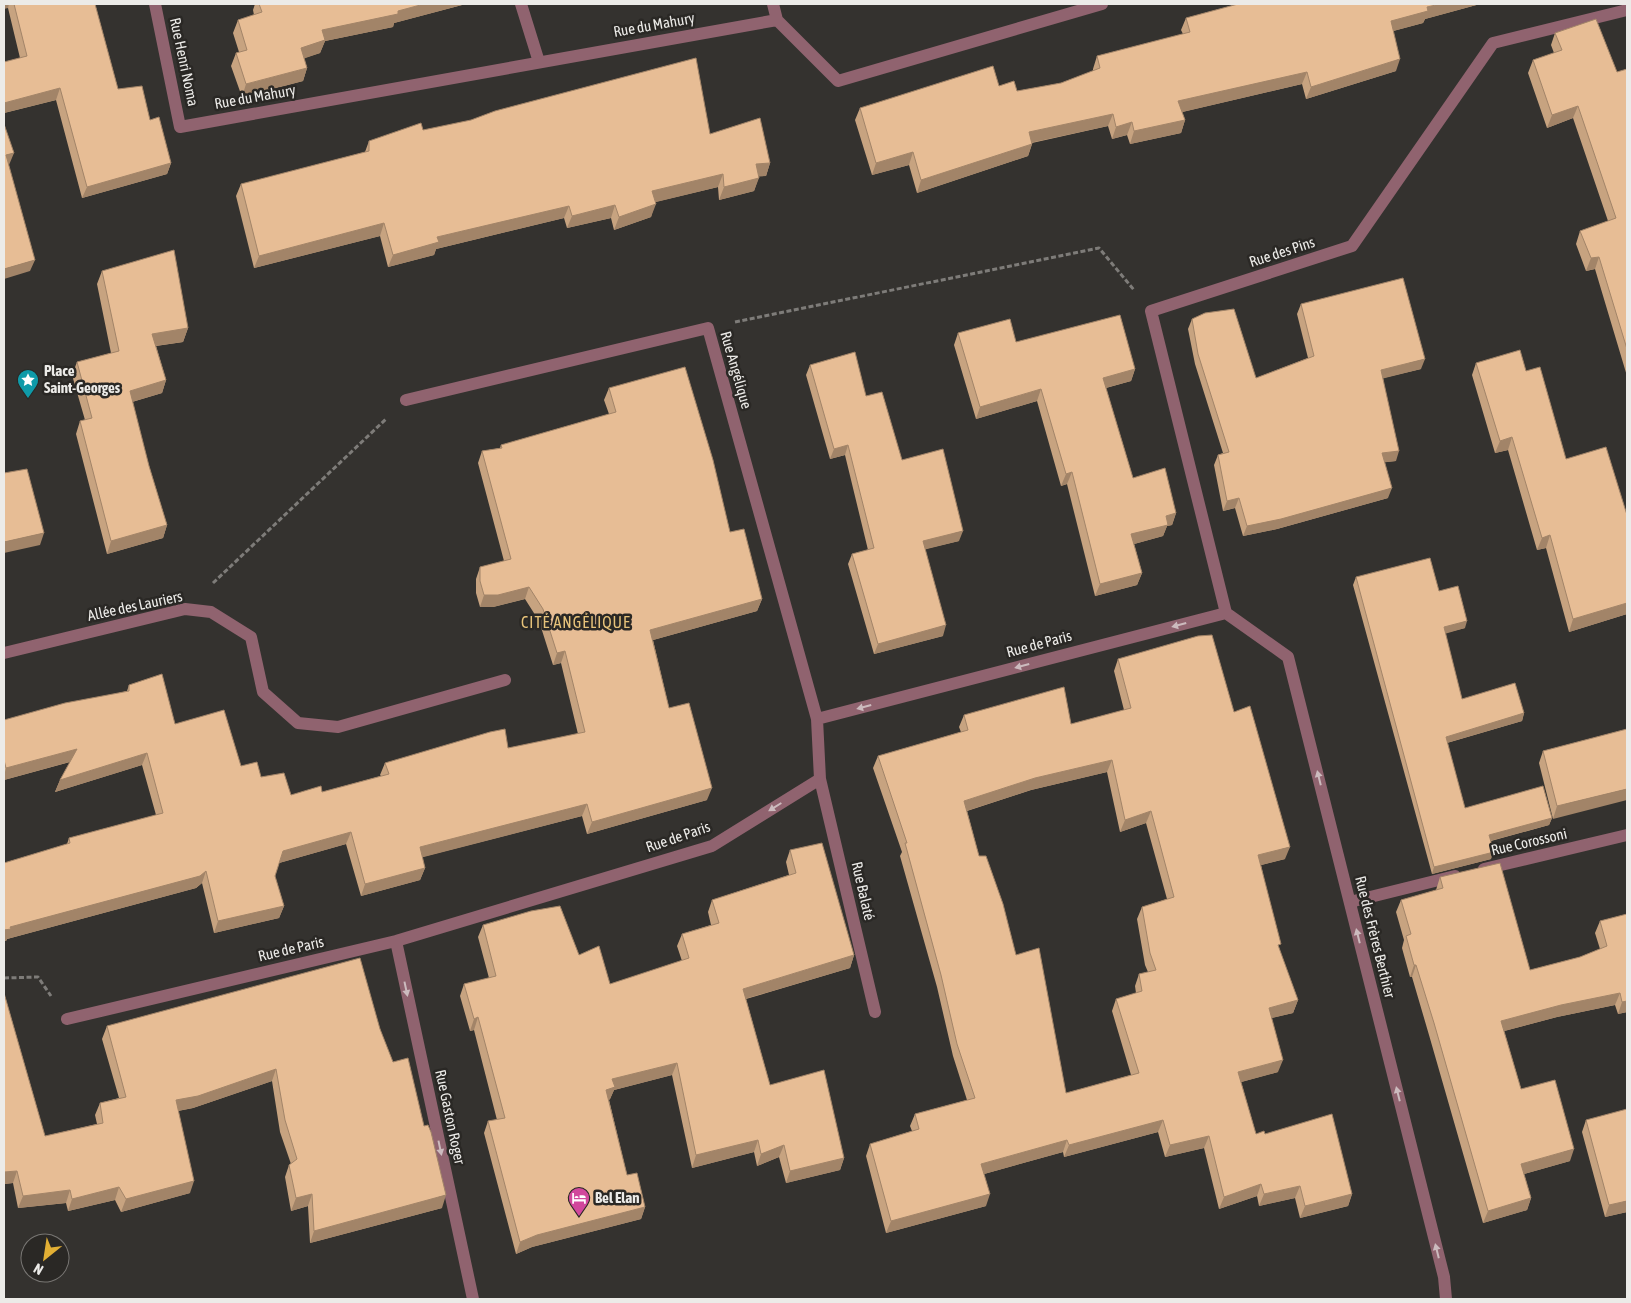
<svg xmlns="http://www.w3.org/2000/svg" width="1631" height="1303" font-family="'Asap Condensed',sans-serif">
<rect width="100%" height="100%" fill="#34322f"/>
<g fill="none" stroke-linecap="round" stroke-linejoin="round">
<path stroke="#7e7c79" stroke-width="3" stroke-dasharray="5 2.5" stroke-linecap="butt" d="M735 322 1099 248 1134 290
M213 583 386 419
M4 978 38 977 51 996"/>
<path stroke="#90636f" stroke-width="12" d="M521 4 539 62"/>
<path stroke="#90636f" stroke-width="12" d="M155 4 180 127 777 20 838 81 1102 4
M773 4 777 20
M406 400 708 328 817 719
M1226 613 1151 311 1352 246 1493 43 1627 10
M1226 613 1288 657 1444 1277 1446 1299
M4 653 185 609 211 612 251 637 263 692 298 723 338 727 505 680
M820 779 875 1012
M1484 869 1627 835
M1350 902 1455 876
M396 941 473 1299
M67 1019 396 941 712 846 820 779 817 719 1226 613"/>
</g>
<path fill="#c7a380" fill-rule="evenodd" d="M4 4H95L118 89 150 120 171 163 167 174 82 198 56 100 4 113V62L20 58 8 8Z
M255 4H462V5L394 23 393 27 325 41 320 53 304 58 307 68 303 81 242 97 231 66 236 53 239 52 233 33 238 20 254 15 253 10Z
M1238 4H1480L1425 19 1423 23 1393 31 1396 71 1306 99 1302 84 1182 112 1185 120 1181 133 1130 144 1127 135 1112 139 1108 126 1032 143V144L1028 156 917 193 909 165 872 175 855 120 860 108 999 86 1017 91 1061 83 1093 71V69L1097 56 1183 34 1181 30 1186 18Z
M1555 33 1617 72 1627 69V376L1595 269 1586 271 1576 244 1580 231 1608 221 1573 118 1547 128 1528 73 1533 60 1554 53 1551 45Z
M423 130 710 134 770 163 766 176H759L754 191 719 200 718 187 655 202 651 217 614 230 611 218 567 228 564 218 436 249 434 255 388 267 380 236 254 268 236 196 241 184 365 152 369 141Z
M102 271 188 328 183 342 156 346 166 380 162 393 132 402 149 466 167 525 163 538 107 554 76 434 80 421 85 420 72 375 77 362 111 353 97 284Z
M1301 304 1421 369 1383 378 1396 461 1385 462 1388 498 1277 529 1243 536 1235 508 1223 511 1214 465 1218 455 1223 453 1195 364 1188 329 1192 319 1256 378 1308 358 1297 314Z
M958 333 1016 342 1135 369 1131 381 1106 388 1133 478 1176 513 1172 525 1167 526 1163 536 1134 544 1142 573 1137 585 1095 596 1067 484 1061 486 1037 401 976 419 954 345Z
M1476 363 1526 371 1566 459 1627 515V614L1569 632 1546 548 1537 550 1508 450 1495 453 1472 375Z
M810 365 866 396 902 460 959 541 925 549 943 636 874 654 848 564 852 554 868 550 845 455 830 459 806 375Z
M609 388 730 532 762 599 757 611 653 640 669 708 707 800 587 834 582 816 422 857 425 868 420 880 361 896 346 844 279 863 275 876 284 906 279 918 214 933 202 883 196 888 7 939 6 941H4V863L67 844 69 838 156 815 142 765 55 792 60 780 70 762 4 780V720L127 691 129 685 175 724 241 766 291 795 322 792 381 776 380 775 385 763 508 748 578 734 561 663 553 665 539 621 525 599 493 607H480L476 593V579L480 567 504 561 478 463 482 451 500 448 501 445 609 414 604 400Z
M1356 577 1439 591 1465 628 1445 633 1462 699 1524 713 1522 721 1447 743 1465 808 1552 818 1549 825 1491 841V859L1432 874 1353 585Z
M1118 659 1234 712 1285 859 1261 865 1279 949 1298 1000 1293 1013 1271 1018 1278 1072 1241 1082 1256 1134H1265L1352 1194 1348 1206 1300 1218 1295 1198 1259 1206 1257 1196 1219 1209 1204 1148 1165 1157 1158 1132 1064 1157 1063 1152 984 1174 986 1206 886 1233 866 1156 870 1144 912 1131 910 1126 915 1114 967 1100 953 1056 937 987 900 856 902 852 873 768 878 756 961 732 959 727 964 715 1071 724 1124 710 1114 671ZM1107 772 1120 832 1146 823 1167 899 1142 907 1137 919 1145 965 1148 972 1139 974 1135 986 1136 993 1116 999 1112 1011 1131 1075 1066 1093 979 856 967 811 1031 790Z
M1627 729 1553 819 1539 763 1543 751Z
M790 850 854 955 850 968 746 999 770 1085 844 1158 840 1170 786 1183 779 1157 757 1166 754 1152 692 1168 672 1075 614 1090 610 1099 609 1100 627 1175 645 1207 641 1219 532 1247 516 1254 484 1133 488 1121 497 1120 474 1030 470 1031 460 996 464 984 489 978 478 937 483 925 579 955 610 984 682 961 677 946 682 934 711 925 708 912 712 900 789 875 786 862Z
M1440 877 1530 970 1580 957 1600 949 1595 933 1600 921 1627 914V1012L1618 1014 1615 1005 1557 1017 1504 1031 1521 1089 1570 1161 1524 1174 1531 1198 1527 1210 1483 1223 1429 1035 1412 977H1410L1402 948 1404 940 1396 912 1401 900 1436 890Z
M4 993 45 1136 97 1124 95 1115 100 1103 119 1098 102 1039 107 1026 380 1029 442 1208 310 1243 308 1206 291 1211 285 1177 289 1165 291 1164 280 1132 272 1081 193 1108 178 1111 190 1193 121 1212 115 1200 68 1211 66 1203 18 1208 13 1183 4 1184Z
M1586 1120 1627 1212 1605 1217 1582 1132Z"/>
<path fill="#a28468" d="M4 4H9L8 8 4 9Z
M424 4H462V5L394 23 393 27 325 41 320 53 297 61 301 48 322 30Z
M1440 4H1480L1425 19 1423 23 1386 33 1391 21 1427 7Z
M1400 59 1396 71 1306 99 1311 87Z
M307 68 303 81 242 97 246 84Z
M1307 72 1302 84 1174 114 1178 101Z
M60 88 56 100 4 113V103Z
M1578 106 1573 118 1547 128 1552 115Z
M1113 114 1108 126 1025 144 1029 132Z
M1185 120 1181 133 1130 144 1134 131Z
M1132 122 1127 135 1112 139 1116 127Z
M1032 144 1028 156 917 193 921 180Z
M913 152 909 165 872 175 876 163Z
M14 153 9 165 4 166 6 155Z
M171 163 167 174 82 198 87 187Z
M770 163 766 176 752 177 756 164Z
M723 174 718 187 648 204 652 191Z
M759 178 754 191 719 200 724 187Z
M656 204 651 217 614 230 619 217Z
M615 205 611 218 567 228 572 216Z
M569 206 564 218 436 249 434 255 388 267 393 255 437 237Z
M384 223 380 236 254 268 259 256Z
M1599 257 1595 269 1586 271 1591 258Z
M35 260 30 271 4 279V269Z
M188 328 183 342 148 347 152 334Z
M1425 359 1421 369 1377 380 1381 370Z
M1135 369 1131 381 1098 390 1103 378Z
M166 380 162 393 125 404 130 391Z
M1041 389 1037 401 976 419 980 407Z
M1512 437 1508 450 1495 453 1500 441Z
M848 445 845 455 830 459 834 449Z
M1399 451 1396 461 1379 463 1382 453Z
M1072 472 1067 484 1061 486 1066 474Z
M1392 488 1388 498 1277 529 1243 536 1247 526Z
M1239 498 1235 508 1223 511 1227 501Z
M1176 513 1172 525 1167 526 1163 536 1127 546 1131 534 1166 516Z
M167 525 163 538 107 554 111 541Z
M963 531 959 541 919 551 923 541Z
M44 533 40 545 4 553V542Z
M1550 535 1546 548 1537 550 1542 538Z
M1142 573 1137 585 1095 596 1100 584Z
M529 587 525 599 493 607H480L484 595Z
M762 599 757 611 646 642 650 630Z
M1627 603V614L1569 632 1573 619Z
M1467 621 1465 628 1441 635 1444 627Z
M946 625 943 636 874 654 878 644Z
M565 651 561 663 553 665 557 653Z
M1524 713 1522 721 1443 744 1446 737Z
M77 749 73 761 4 780V776L6 768Z
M147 753 142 765 55 792 60 780Z
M1112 760 1107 772 1031 790 960 813 964 801 1035 778Z
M712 788 707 800 587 834 592 822Z
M1627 789V800L1553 819 1557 806Z
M587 804 582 816 416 859 420 847Z
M1151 811 1146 823 1120 832 1125 820Z
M1552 818 1549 825 1486 842 1489 835Z
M351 832 346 844 279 863 283 851Z
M1290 847 1285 859 1254 867 1258 855Z
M1494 852 1491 859 1432 874 1434 867Z
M425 868 420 880 361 896 365 884Z
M206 871 202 883 196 888 7 939 6 941H4V930L10 927Z
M284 906 279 918 214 933 218 921Z
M854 955 850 968 738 1001 743 989Z
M1414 965H1416L1412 977H1410Z
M1620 993 1615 1005 1557 1017 1497 1033 1501 1021 1561 1005Z
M1298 1000 1293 1013 1264 1020 1269 1008Z
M1627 1001V1012L1618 1014 1622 1002Z
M478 1017 474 1030 470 1031 474 1019Z
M1283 1060 1278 1072 1234 1084 1238 1072Z
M677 1063 672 1075 614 1090 610 1099 602 1102 606 1090 612 1079Z
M276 1069 272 1081 193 1108 172 1112 176 1100Z
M1163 1120 1158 1132 1064 1157 1069 1145Z
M1209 1136 1204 1148 1165 1157 1170 1145Z
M758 1140 754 1152 692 1168 696 1155Z
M1067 1140 1063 1152 977 1176 981 1164Z
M784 1145 779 1157 757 1166 761 1154Z
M1574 1149 1570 1161 1517 1176 1521 1164Z
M844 1158 840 1170 786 1183 790 1171Z
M17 1171 13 1183 4 1184V1172Z
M194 1181 190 1193 121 1212 126 1199Z
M1261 1184 1257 1196 1219 1209 1224 1197Z
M1300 1186 1295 1198 1259 1206 1264 1194Z
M119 1187 115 1200 68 1211 72 1199Z
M70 1190 66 1203 18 1208 23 1196Z
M312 1194 308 1206 291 1211 296 1198Z
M990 1194 986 1206 886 1233 891 1221Z
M1352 1194 1348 1206 1300 1218 1305 1206Z
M446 1195 442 1208 310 1243 314 1231Z
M1531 1198 1527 1210 1483 1223 1488 1211Z
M1627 1201V1212L1605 1217 1609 1205Z
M645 1207 641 1219 532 1247 516 1254 520 1242 537 1235Z"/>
<path fill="#e7bd95" stroke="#a28468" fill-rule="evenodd" d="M14 4H95L118 89 142 86 150 120 159 117 171 163 87 187 60 88 4 103V62L27 56Z
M259 4H424L398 11V14L322 30 325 40 301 48 307 68 246 84 236 53 247 50 238 20 262 12Z
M1238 4H1440L1427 7 1428 11 1391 21 1400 59 1311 87 1307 72 1178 101 1185 120 1134 131 1132 122 1116 127 1113 114 1029 132 1032 144 921 180 913 152 876 163 860 108 993 66 999 86 1014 81 1017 91 1061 83 1100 68 1097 56 1190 32 1186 18Z
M1596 19 1617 72 1627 69V349L1599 257 1591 258 1580 231 1616 218 1578 106 1552 115 1533 60 1562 50 1555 33Z
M696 58 710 134 760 118 770 163 756 164 759 178 724 187 723 174 652 191 656 204 619 217 615 205 572 216 569 206 437 237 439 242 393 255 384 223 259 256 241 184 369 151V141L421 123 423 130 471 120 495 111Z
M4 124 14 153 6 155 35 260 4 269Z
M174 250 188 328 152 334 166 380 130 391 149 466 167 525 111 541 80 421 92 418 77 362 119 351 102 271Z
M1403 278 1425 359 1381 370 1399 451 1382 453 1392 488 1281 519 1247 526 1239 498 1227 501 1218 455 1229 452 1198 354 1192 319 1205 313 1234 309 1256 378 1314 356 1301 304Z
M1120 315 1135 369 1103 378 1133 478 1165 468 1176 513 1166 516 1168 525 1131 534 1142 573 1100 584 1072 472 1066 474 1041 389 980 407 958 333 1010 319 1016 342Z
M1520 350 1526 371 1540 367 1566 459 1606 447 1627 515V603L1573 619 1550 535 1542 538 1512 437 1500 441 1476 363Z
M855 352 866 396 882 392 902 460 943 449 963 531 923 541 946 625 878 644 852 554 874 548 848 445 834 449 810 365Z
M685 367 713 460 730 532 744 529 762 599 650 630 669 708 689 703 712 788 592 822 587 804 420 847 425 868 365 884 351 832 283 851 275 876 284 906 218 921 206 871 200 876 10 927 11 929 4 930V863L70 843 69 838 163 813 147 753 60 780 77 749 6 768 4 760V720L65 703 129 691V685L162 674 175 724 224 710 241 766 257 762 261 777 284 773 291 795 321 786 322 792 389 774 385 763 490 732 505 729 508 748 585 732 565 651 557 653 543 609 529 587 498 595H484L480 581V567L511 559 482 451 502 448 501 445 616 412 609 388Z
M27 469 44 533 4 542V473Z
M1430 558 1439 591 1458 586 1467 621 1444 627 1462 699 1515 683 1524 713 1446 737 1465 808 1543 786 1552 818 1489 835 1494 852 1434 867 1356 577Z
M1212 635 1234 712 1250 706 1290 847 1258 855 1281 944 1278 945 1298 1000 1269 1008 1283 1060 1238 1072 1256 1134 1264 1131 1265 1134 1332 1114 1352 1194 1305 1206 1300 1186 1264 1194 1261 1184 1224 1197 1209 1136 1170 1145 1163 1120 1069 1145 1067 1140 981 1164 990 1194 891 1221 870 1144 919 1129 915 1114 975 1098 957 1044 941 975 905 843H907L878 756 968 730 964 715 1064 687 1071 724 1131 708 1118 659 1198 636ZM1112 760 1125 820 1151 811 1174 897 1142 907 1150 953 1156 970 1139 974 1142 991 1116 999 1139 1073 1066 1093 1039 948 1016 955 1003 904 986 856H979L964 801 1035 778Z
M1627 729V789L1557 806 1543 751Z
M822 843 854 955 743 989 770 1085 824 1070 844 1158 790 1171 784 1145 761 1154 758 1140 696 1155 677 1063 612 1079 615 1087 606 1090 627 1175 637 1173 645 1207 537 1235 520 1242 488 1121 505 1118 478 1017 474 1019 464 984 496 976 483 925 531 911 560 906 579 955 599 946 610 984 689 958 682 934 719 923 712 900 796 873 790 850Z
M1500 863 1530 970 1580 957 1607 946 1600 921 1627 914V1001L1622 1002 1620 993 1561 1005 1501 1021 1521 1089 1555 1080 1574 1149 1521 1164 1531 1198 1488 1211 1434 1023 1416 965H1414L1406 936 1411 934 1401 900 1443 888 1440 877Z
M360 958 380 1029 393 1062 408 1058 424 1126 428 1125 431 1132 446 1195 314 1231 312 1194 296 1198 289 1165 297 1159 285 1120 276 1069 198 1096 176 1100 194 1181 126 1199 119 1187 72 1199 70 1190 23 1196 17 1171 4 1172V993L45 1136 103 1123 100 1103 126 1097 107 1026Z
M1627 1109V1201L1609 1205 1586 1120Z"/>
<defs><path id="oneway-solid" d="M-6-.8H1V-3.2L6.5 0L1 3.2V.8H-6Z" transform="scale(1.25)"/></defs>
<g fill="#ccbbbe">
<use href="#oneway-solid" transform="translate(1179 625) rotate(165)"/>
<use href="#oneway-solid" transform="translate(1022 666) rotate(165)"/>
<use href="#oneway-solid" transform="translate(864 707) rotate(165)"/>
<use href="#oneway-solid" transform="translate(1319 778) rotate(-104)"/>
<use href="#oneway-solid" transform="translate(775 807) rotate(148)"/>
<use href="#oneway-solid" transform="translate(1358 936) rotate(-104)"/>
<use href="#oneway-solid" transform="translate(406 989) rotate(78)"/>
<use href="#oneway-solid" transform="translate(1398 1094) rotate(-104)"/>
<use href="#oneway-solid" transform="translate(440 1148) rotate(78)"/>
<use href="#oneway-solid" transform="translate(1437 1251) rotate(-104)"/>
</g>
<defs>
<g id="sight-pin" transform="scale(1.125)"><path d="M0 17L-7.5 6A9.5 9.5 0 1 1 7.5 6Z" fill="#0f9aa8" stroke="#2a2825"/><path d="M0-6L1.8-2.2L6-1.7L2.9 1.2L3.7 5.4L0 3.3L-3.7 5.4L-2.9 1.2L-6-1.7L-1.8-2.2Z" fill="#fff"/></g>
<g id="hotel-pin" transform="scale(1.125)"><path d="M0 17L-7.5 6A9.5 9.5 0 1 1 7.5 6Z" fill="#d1479c" stroke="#2a2825"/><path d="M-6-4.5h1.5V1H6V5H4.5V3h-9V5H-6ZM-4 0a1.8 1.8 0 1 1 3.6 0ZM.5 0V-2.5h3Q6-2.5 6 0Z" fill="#fff"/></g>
</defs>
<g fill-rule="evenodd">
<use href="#sight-pin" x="28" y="380"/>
<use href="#hotel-pin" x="579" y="1198"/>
</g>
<g text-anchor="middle" stroke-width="5" stroke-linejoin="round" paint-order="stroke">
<g font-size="15" fill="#ecebe8" stroke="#2a2825">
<text transform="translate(654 25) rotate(-10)" y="5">Rue du Mahury</text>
<text transform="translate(184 62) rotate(78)" y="5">Rue Henri Noma</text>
<text transform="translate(255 97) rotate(-10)" y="5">Rue du Mahury</text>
<text transform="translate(1282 252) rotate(-18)" y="5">Rue des Pins</text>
<text transform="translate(736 370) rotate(74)" y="5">Rue Angélique</text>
<text transform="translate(135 606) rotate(-12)" y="5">Allée des Lauriers</text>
<text transform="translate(1039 644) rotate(-15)" y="5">Rue de Paris</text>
<text transform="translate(678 837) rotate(-19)" y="5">Rue de Paris</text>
<text transform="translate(1529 842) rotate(-13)" y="5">Rue Corossoni</text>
<text transform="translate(863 891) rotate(77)" y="5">Rue Balaté</text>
<text transform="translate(1375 937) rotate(76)" y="5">Rue des Frères Berthier</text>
<text transform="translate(291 949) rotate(-13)" y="5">Rue de Paris</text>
<text transform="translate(450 1117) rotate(78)" y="5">Rue Gaston Roger</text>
</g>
<g font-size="15" font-weight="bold" fill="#ecebe8" stroke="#2a2825" text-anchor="start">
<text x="44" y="376">Place<tspan x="44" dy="17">Saint-Georges</tspan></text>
<text x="595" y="1203">Bel Elan</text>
</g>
<g font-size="16" letter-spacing="1" fill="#e7c37a" stroke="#2a2825">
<text x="576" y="628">CITÉ ANGÉLIQUE</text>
</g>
</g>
<rect width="1631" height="1303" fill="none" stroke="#ecebe8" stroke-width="10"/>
<g transform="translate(45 1258) rotate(210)"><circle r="24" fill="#2a2825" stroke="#787673"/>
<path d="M0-4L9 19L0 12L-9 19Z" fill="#e2af34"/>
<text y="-8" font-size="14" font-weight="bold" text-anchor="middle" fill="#ecebe8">N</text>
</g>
</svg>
